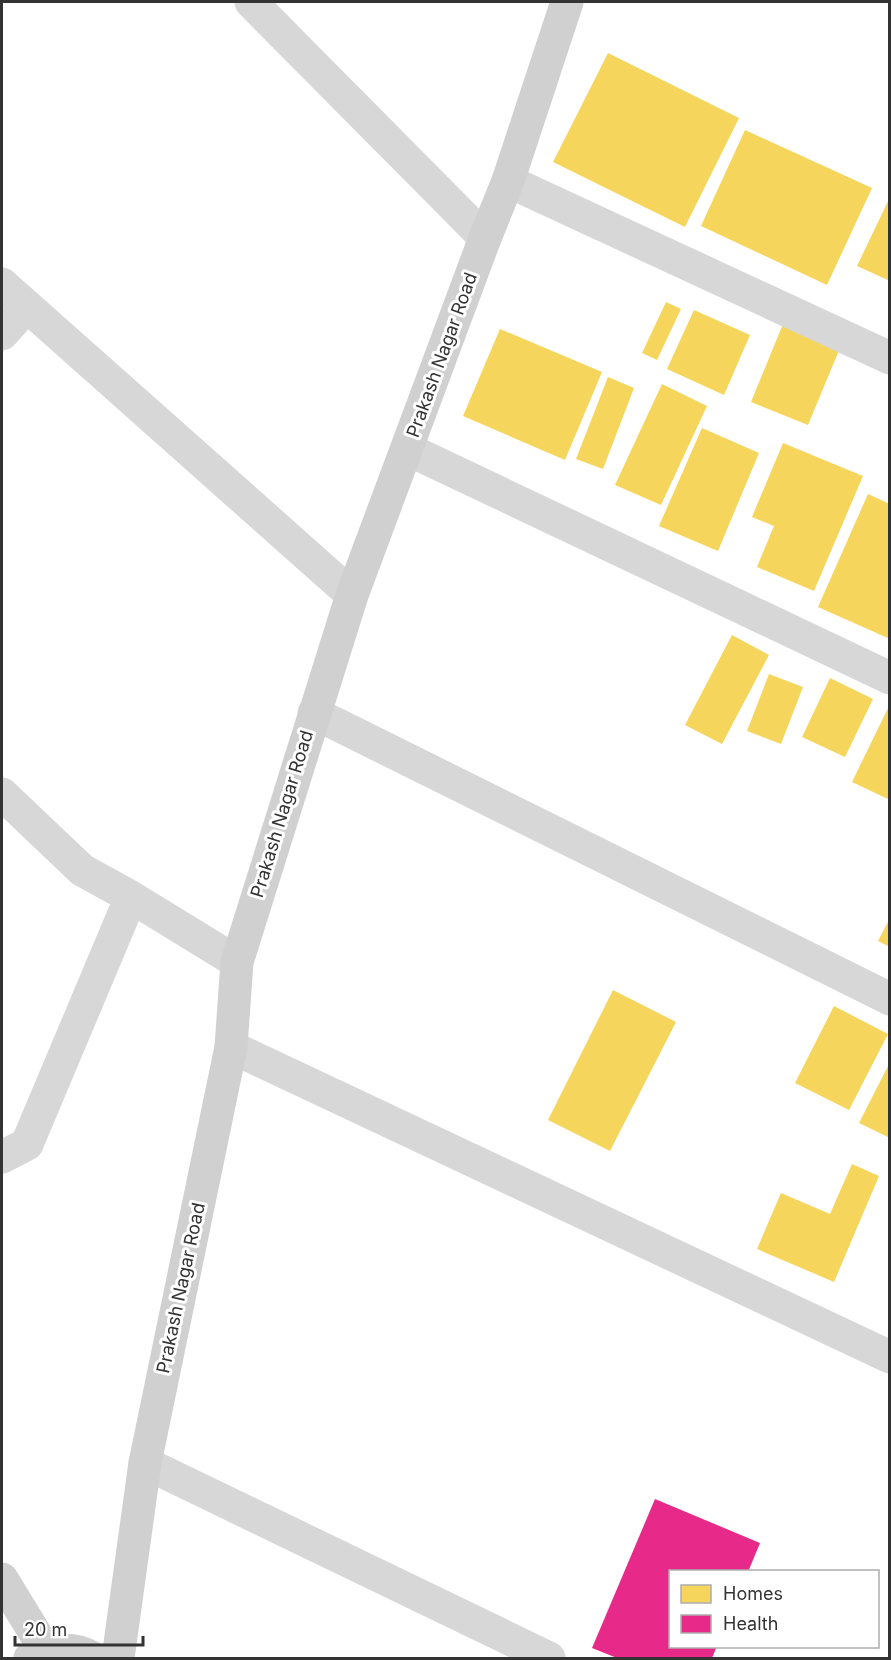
<svg xmlns="http://www.w3.org/2000/svg" width="891" height="1660" font-family="Inter,sans-serif">
<rect width="100%" height="100%" fill="#fff"/>
<path fill="#f6d55c" d="M608 53 739 118 685 227 553 162Z
M745 130 872 188 827 285 701 226Z
M890 197V281L857 266Z
M666 302 681 309 657 360 642 353Z
M694 310 750 335 724 395 667 369Z
M783 324 840 348 808 425 751 402Z
M500 329 602 372 565 460 463 416Z
M608 377 634 388 603 469 576 459Z
M662 384 707 406 661 505 615 485Z
M702 428 759 453 718 551 659 526Z
M783 443 863 476 814 591 757 567 774 526 752 517Z
M868 494 890 504V639L818 607Z
M732 635 769 655 722 744 685 725Z
M769 674 803 687 781 744 747 731Z
M830 678 873 699 845 757 802 737Z
M890 704V800L852 782Z
M890 918V947L878 941Z
M613 990 676 1022 610 1151 548 1120Z
M834 1006 888 1034 849 1110 795 1083Z
M890 1062V1138L859 1123Z
M852 1164 879 1176 834 1282 757 1249 781 1193 830 1214Z"/>
<path fill="#e7298a" d="M655 1499 760 1543 748 1572H670V1646H717L712 1658H617L592 1648Z"/>
<g fill="none" stroke-linecap="round" stroke-linejoin="round">
<path stroke="#d7d7d7" stroke-width="33" d="M251 2 485 238
M508 181 890 358
M2 284 352 595
M2 334 26 307
M407 449 890 678
M314 713 890 999
M2 794 82 870 131 897 237 962
M231 1047 890 1357
M2 1157 27 1144 131 897
M145 1463 549 1658"/>
<path stroke="#d0d0d0" stroke-width="33" d="M2 1579 46 1651
M30 1658C50 1649 73 1646 93 1658
M118 1658 145 1463 231 1047 237 962 352 595 485 238 508 181 567 2"/>
</g>
<g text-anchor="middle" stroke-width="6" stroke-linejoin="round" paint-order="stroke">
<g font-size="18" fill="#333" stroke="#fff">
<text transform="translate(442 355) rotate(-70)" y="6">Prakash Nagar Road</text>
<text transform="translate(282 814) rotate(-73)" y="6">Prakash Nagar Road</text>
<text transform="translate(181 1288) rotate(-78)" y="6">Prakash Nagar Road</text>
</g>
</g>
<rect width="891" height="1660" fill="none" stroke="#333333" stroke-width="6"/>
<rect x="669" y="1570" width="210" height="78" fill="#ffffff" stroke="#adadad" stroke-width="1.5"/>
<rect x="681" y="1585" width="30" height="18" fill="#f6d55c" stroke="#adadad" stroke-width="1.5"/>
<text x="723" y="1600" font-size="18" fill="#333333">Homes</text>
<rect x="681" y="1615" width="30" height="18" fill="#e7298a" stroke="#adadad" stroke-width="1.5"/>
<text x="723" y="1630" font-size="18" fill="#333333">Health</text>
<path d="M15 1636v9h128v-9" fill="none" stroke="#333333" stroke-width="3"/>
<text x="24" y="1636" font-size="18" fill="#333333" stroke="#ffffff" stroke-width="4.5" paint-order="stroke">20 m</text>
</svg>
